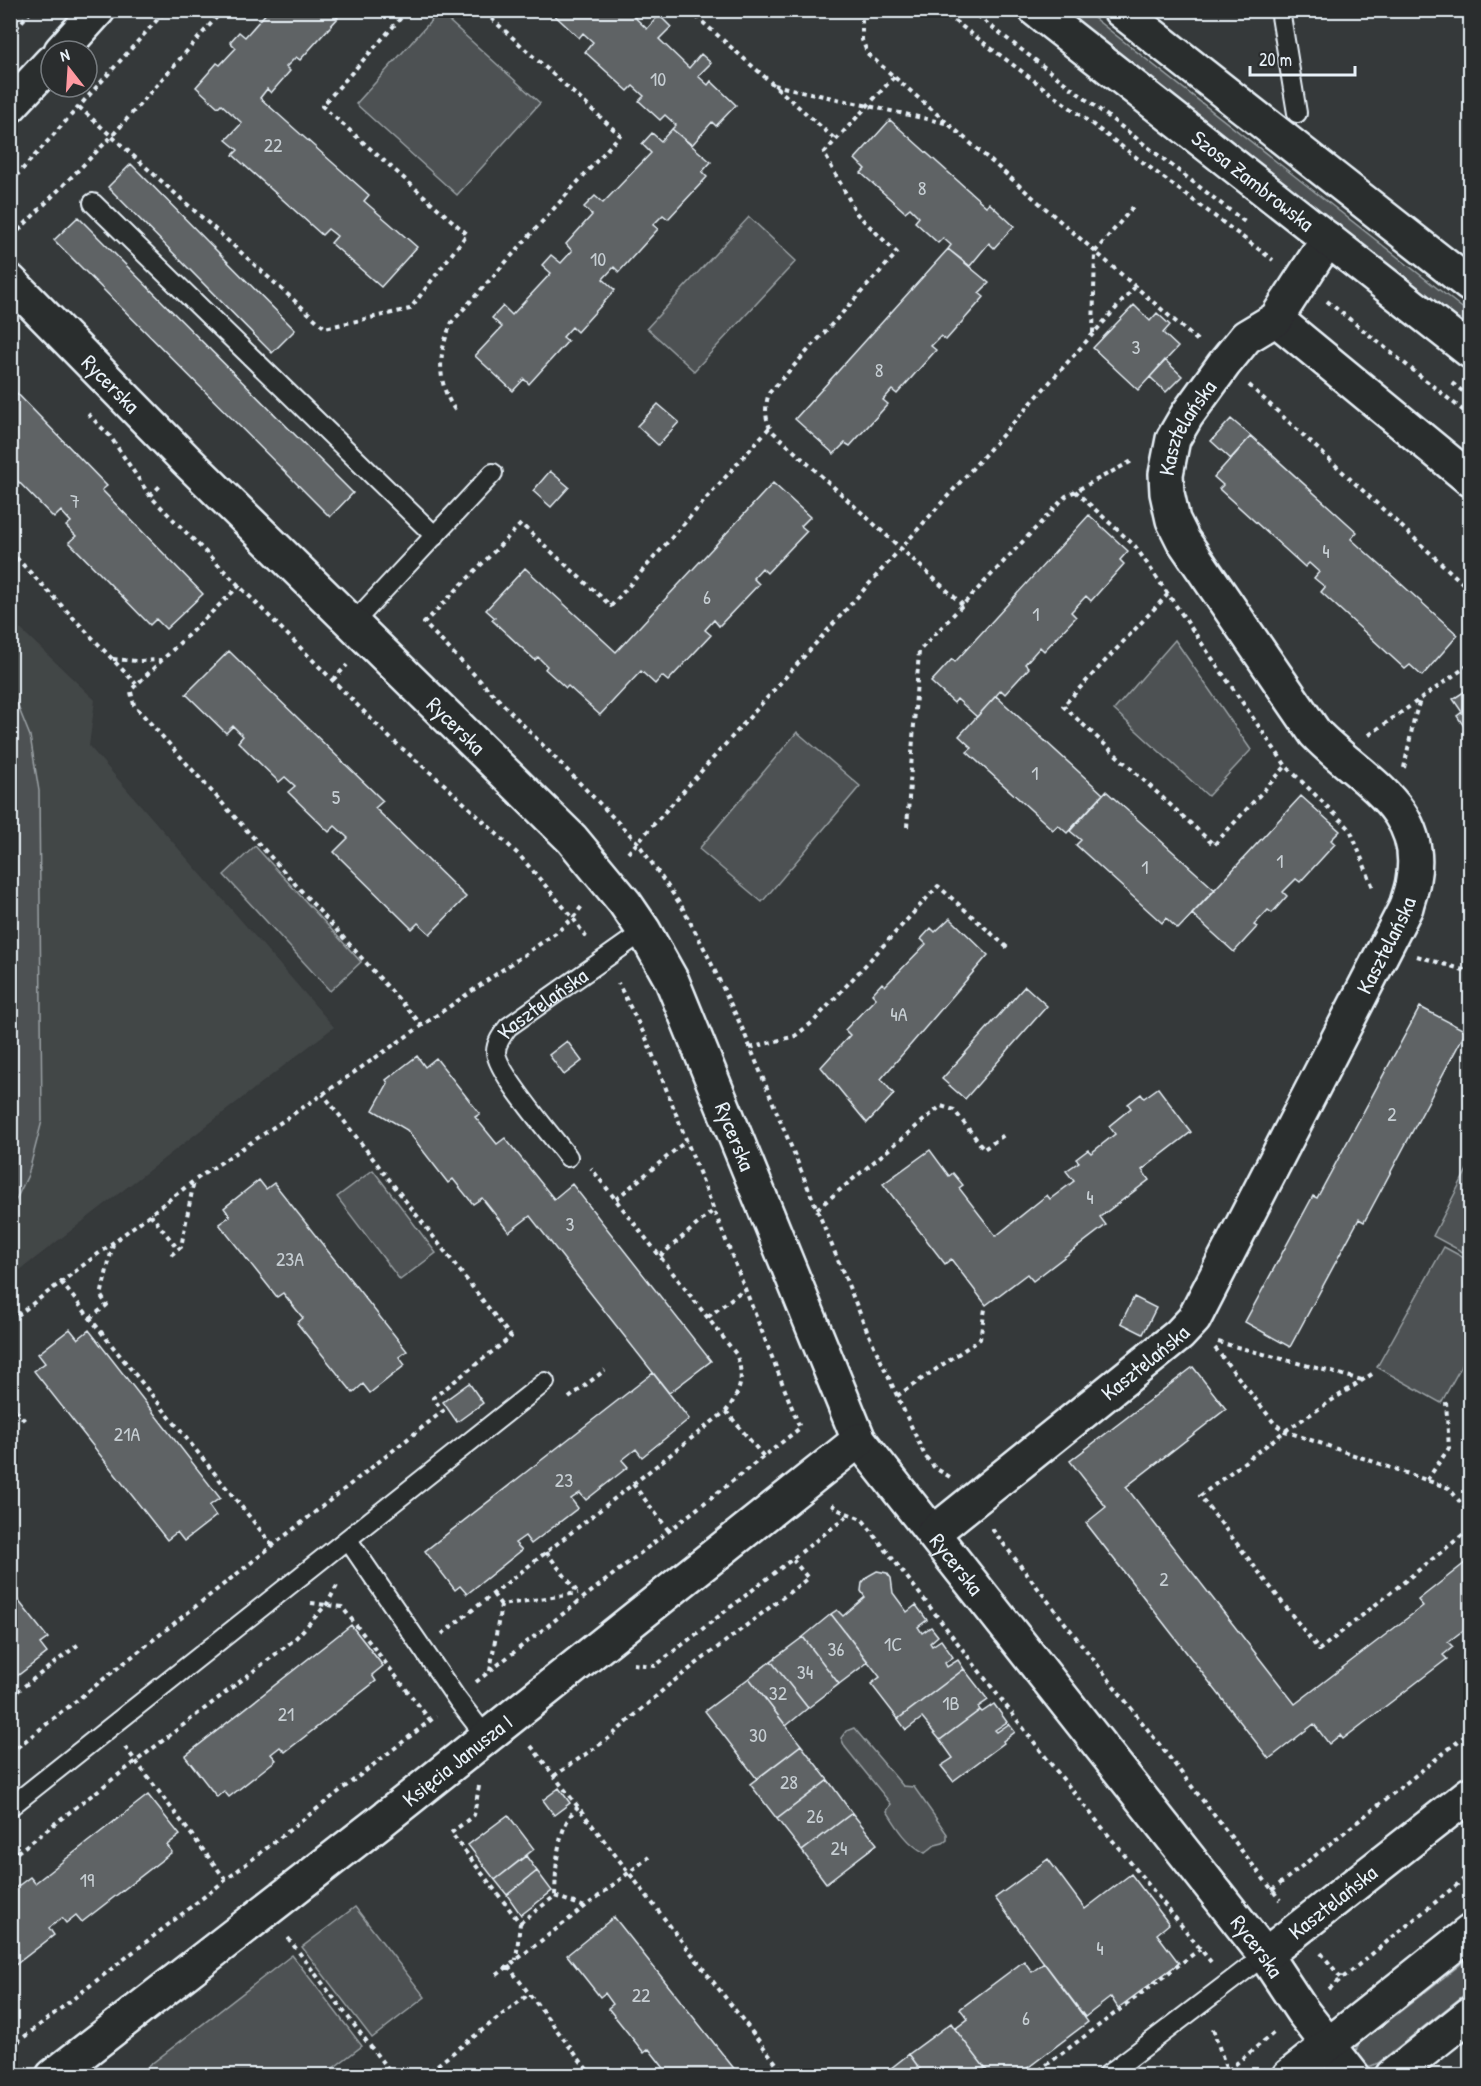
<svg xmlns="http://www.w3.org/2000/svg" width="1481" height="2086" font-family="'Patrick Hand',sans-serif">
<rect width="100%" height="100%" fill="#35393a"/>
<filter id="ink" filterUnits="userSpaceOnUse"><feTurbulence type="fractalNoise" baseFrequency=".0167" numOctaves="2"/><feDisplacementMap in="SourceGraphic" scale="12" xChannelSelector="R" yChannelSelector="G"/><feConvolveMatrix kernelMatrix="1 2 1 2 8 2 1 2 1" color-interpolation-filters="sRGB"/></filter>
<g filter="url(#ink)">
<path fill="#424647" d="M10 619 95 700 89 746 334 1027 11 1277Z"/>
<path fill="#4d5152" stroke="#9aa1a5" stroke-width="1.5" d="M1063 11H1085L1470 314V328Z
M439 12 540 103 457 195 356 104Z
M749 217 796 261 694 371 647 328Z
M1175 640 1251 750 1208 796 1114 710Z
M11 689 30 736 39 791 42 1121 28 1175 11 1210 10 1132 13 1120Z
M797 732 860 786 762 902 699 849Z
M255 846 361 962 330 991 224 875Z
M1470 1164V1256L1433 1236Z
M373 1170 436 1253 400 1280 337 1197Z
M1444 1247 1470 1261V1350L1441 1403 1377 1367Z
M854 1728 903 1786 914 1787 947 1834V1840L943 1843 935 1845 925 1853C907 1844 897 1827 887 1811L891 1804 845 1747 841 1738 846 1731Z
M355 1907 425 1997 372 2038 302 1947Z
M292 1955 362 2046 324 2075H137Z
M1470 1957V1990L1378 2063 1371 2066H1366L1356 2055 1357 2047 1360 2043Z"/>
<path fill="#5f6365" stroke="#e8f1f8" stroke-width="1.5" d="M269 10H339L334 15 338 18 300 60 296 57 286 67 290 71 271 93 267 89 260 98 369 195 364 201 417 247 381 287 331 243 337 236 328 229 322 235 233 155 238 150 226 140 242 123 221 104 218 107 196 87 217 63 220 65 236 48 230 42 239 32 245 37Z
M549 10H627L647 29 659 15 671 27 659 39 689 68 701 54 711 63 698 76 708 85 711 81 736 105 716 126 712 122 692 145 672 129 676 125 665 115 660 120 639 101 644 96 633 86 628 91 585 52 593 42 583 33 579 38Z
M890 120 987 207 989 203 1014 226 994 248 989 243 970 266 948 249 951 245 943 238 938 243 915 222 919 217 910 208 905 212 861 173 865 169 855 159Z
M672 129 711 162 702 172 707 177 668 219 663 215 653 225 658 229 619 272 614 267 603 279 615 290 577 332 572 327 563 337 568 341 529 384 524 379 513 391 475 356 502 327 492 318 503 306 512 315 551 273 542 265 551 255 561 263 572 251 566 244 592 215 584 207 595 196 603 203 651 153 642 144 652 133 661 141Z
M131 164 295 330 272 353 108 187Z
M78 217 353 493 330 517 54 240Z
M948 249 989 283 979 293 984 297 946 340 941 336 931 346 936 350 897 394 892 390 883 400 888 404 850 446 845 443 834 454 795 419Z
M1134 305 1150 321 1157 313 1170 325 1163 333 1178 347 1138 390 1093 348Z
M1165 360 1182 376 1166 392 1150 377Z
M10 386 107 486 102 490 203 594 166 629 156 619 150 625 69 542 76 536 66 526 71 522 61 511 54 518 10 473Z
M658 404 679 422 658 445 637 426Z
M1231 419 1251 436 1231 459 1211 441Z
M1251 436 1357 532 1351 539 1458 635 1422 676 1410 665 1405 669 1321 592 1325 587 1314 578 1319 572 1309 563 1305 567 1219 489 1223 485 1214 477Z
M550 471 569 487 551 507 533 491Z
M773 483 810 517 801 526 807 531 767 573 762 568 753 578 759 584 719 626 714 620 705 630 711 635 668 681 662 676 655 684 641 671 600 715 568 686 566 688 545 669 547 666 538 657 535 660 492 620 495 618 486 610 525 568 616 652Z
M1089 515 1128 551 1120 560 1124 564 1091 601 1086 596 1071 612 1076 617 1044 651 1040 647 1025 664 1029 668 1005 694 1001 690 977 717 957 699 954 703 931 682 952 659 955 662Z
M229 651 383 801 375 808 466 897 430 934 418 923 412 929 334 852 348 838 335 826 329 832 288 792 295 786 285 777 279 782 238 742 243 736 233 726 226 733 186 694Z
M1470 688V735L1457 716 1462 712 1453 699Z
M996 696 1103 794 1067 833 1058 825 1053 830 967 752 972 748 959 736Z
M1106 791 1215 890 1178 929 1166 918 1162 923 1076 845 1081 840 1070 831Z
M1301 796 1340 831 1331 840 1335 844 1300 882 1296 879 1283 892 1287 896 1272 913 1268 910 1254 925 1257 927 1234 952 1192 914Z
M950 918 988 955 881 1079 894 1094 867 1123 821 1067 850 1035 845 1030 876 998 872 994 882 983 885 986 926 944 921 939 931 928 935 932Z
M1025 986 1047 1006 965 1099 942 1079Z
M1420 1007 1466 1031 1364 1222 1359 1219 1290 1347 1245 1322 1313 1196 1317 1198Z
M567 1041 582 1061 564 1075 549 1055Z
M417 1056 425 1067 436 1058 480 1114 475 1117 497 1144 505 1138 554 1199 572 1184 711 1361 669 1393 530 1216 509 1232 482 1198 473 1204 453 1179 448 1183 407 1130 373 1110 388 1083 386 1080Z
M1158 1088 1191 1132 1142 1170 1149 1180 1100 1217 1106 1225 1033 1281 1027 1274 986 1305 951 1259 945 1264 883 1184 930 1150 949 1176 953 1173 963 1185 959 1188 996 1236 1047 1195 1050 1199 1074 1181 1066 1171 1079 1162 1076 1159 1088 1150 1091 1153 1115 1134 1109 1126 1131 1108 1128 1104 1141 1094 1144 1098Z
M259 1180 266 1189 274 1183 407 1351 399 1357 405 1365 370 1393 363 1384 353 1393 297 1323 303 1318 283 1293 277 1297 219 1224 230 1216 224 1208Z
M1134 1297 1156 1308 1143 1334 1121 1323Z
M70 1329 78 1339 89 1330 220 1498 209 1506 216 1516 184 1541 177 1532 167 1540 34 1371 45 1363 38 1354Z
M1193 1367 1226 1409 1126 1487 1295 1704 1423 1606 1418 1600 1470 1559V1625L1448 1642 1453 1647 1443 1655 1447 1659 1343 1739 1340 1735 1329 1744 1314 1724 1269 1759 1086 1523 1106 1507 1070 1461Z
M653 1373 689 1419 642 1457 636 1449 622 1460 628 1467 586 1500 580 1493 571 1499 578 1508 531 1544 525 1536 515 1543 522 1550 467 1594 460 1586 455 1590 425 1551Z
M469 1383 483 1403 457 1422 443 1402Z
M877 1571 887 1573 891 1578 893 1593 907 1612 916 1605 927 1620 918 1627 922 1633 931 1627 938 1636 930 1643 932 1646 941 1640 953 1657 945 1663 947 1667 958 1660 964 1669 898 1719 871 1684 880 1677 831 1614 837 1610 843 1616 865 1597 861 1591 862 1583 868 1576Z
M10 1590 48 1638 40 1644 47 1653 12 1680Z
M831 1614 868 1662 839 1684 803 1637Z
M351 1625 383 1666 372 1675 376 1681 285 1752 280 1747 271 1754 276 1760 229 1797 224 1791 217 1797 185 1756Z
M803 1637 839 1684 808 1708 771 1661Z
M771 1661 808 1708 786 1726 749 1678Z
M964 1669 988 1700 978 1707 980 1710 940 1740 922 1718 906 1730 898 1719Z
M749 1678 801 1745 757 1779 705 1711Z
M994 1704 1007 1722 995 1730 997 1732 1009 1724 1015 1732 1003 1741 1004 1743 953 1781 941 1766 953 1758 940 1740 980 1710 982 1712Z
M801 1745 828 1780 777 1819 750 1784Z
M828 1780 852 1813 802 1851 777 1819Z
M559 1788 570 1803 554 1815 543 1800Z
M148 1795 180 1835 167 1845 172 1852 82 1922 76 1915 66 1923 62 1918 49 1928 54 1935 10 1969V1892L30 1877 35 1883Z
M852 1813 877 1844 826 1883 802 1851Z
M508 1815 534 1849 495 1880 468 1845Z
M526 1856 537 1871 507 1895 495 1880Z
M1048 1859 1085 1909 1131 1874 1169 1924 1157 1934 1179 1963 1118 2008 1111 1997 1085 2017 995 1898Z
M537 1871 552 1891 521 1915 507 1895Z
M614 1917 740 2076H663L667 2072 649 2049 644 2053 608 2008 613 2004 605 1993 600 1997 567 1955Z
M1024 1961 1032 1972 1044 1963 1088 2022 1017 2076H991L955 2029 968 2019 960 2009Z
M951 2023 955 2029 991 2076H925L909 2054Z
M909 2054 925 2076H881Z
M554 2070 559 2076H546Z"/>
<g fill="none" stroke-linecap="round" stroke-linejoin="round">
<g stroke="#e8f1f8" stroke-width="22">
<g id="lane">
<path d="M1280 10 1297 113"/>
<path d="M93 203 435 536"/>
<path d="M353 623 493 473"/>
<path id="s1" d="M568 1157C553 1137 497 1073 496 1052 496 1043 502 1035 508 1027L644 931"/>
<path d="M348 1540 457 1699 486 1737"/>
<path d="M10 1807 545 1382"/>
<path d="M1106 2076 1265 1955"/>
</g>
</g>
<g stroke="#e8f1f8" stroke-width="38">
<g id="street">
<path d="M61 51 98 10"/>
<path d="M10 106 51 62"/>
<path id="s2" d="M10 281 186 460 572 839 625 903 644 931 672 981 859 1440 1265 1955 1302 2011 1353 2076"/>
<path d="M1276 319 1470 479"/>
<path id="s3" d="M933 1533 1179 1335 1194 1319 1406 907C1408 898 1412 889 1413 880 1427 806 1357 778 1315 733L1183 540 1173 520 1167 493 1166 474 1173 439 1187 415 1224 364 1246 337 1276 319 1328 239"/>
<path id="s4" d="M1265 1955 1470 1794"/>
<path id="s5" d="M53 2076 381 1821 859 1440"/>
</g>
</g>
<g stroke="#e8f1f8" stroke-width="38">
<g id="secondary">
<path id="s6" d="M1036 10 1470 351"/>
<path d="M1120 10 1470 285"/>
<path d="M1289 2076 1470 1932"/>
<path d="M1392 2076 1470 2014"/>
</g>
</g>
<path stroke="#e8f1f8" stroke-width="4" stroke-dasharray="4.5 4.5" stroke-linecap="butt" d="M689 10 836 140
M862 10V40L868 54 1198 341
M940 10 1273 260
M970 10 1245 222
M448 17 449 10
M10 35 32 10
M894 77 824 153 857 214 897 253 769 393C765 405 764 421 773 432L963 605
M774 85 945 123
M79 107 325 328 410 309 467 234 322 106 408 10
M10 183 166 10
M10 226 19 230 112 136 223 10
M1327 301 1470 416
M1093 333 1095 252 1133 207
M1452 383 1470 397
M1249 385 1470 590
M455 410C436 382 438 352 452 322L620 135 482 10
M88 414 110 436 150 496 390 738 445 785 520 856 573 918 588 940
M769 428 611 606 521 524 424 623 638 843 682 907 704 948 743 1030 868 1333 925 1456 935 1468 950 1477
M1075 491 1135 546 1286 766 1350 829 1374 890
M150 496 162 484
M10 551 136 684
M240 585 133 688 131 692 134 705 422 1025
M1168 594 1063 706 1214 845 1286 766
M113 659 137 661 161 660
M333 680 347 665
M1369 735 1470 664
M1404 768 1414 719 1420 700
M907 827 919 651 1066 496 1134 460
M628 853 1135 287
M1417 956 1470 972
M750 1048 795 1036 813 1022 938 886 1010 950
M616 1199 686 1141
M817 1209 941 1106 954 1110 984 1149 1004 1135
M150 1214 178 1249
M171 1255 181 1247 194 1181
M660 1256 714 1210
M61 1282 273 1546
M708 1317 744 1289
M90 1318 107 1305 101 1296 113 1244
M10 1321 195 1180 323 1094 557 932 573 918 582 906
M1218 1342 1362 1380
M1215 1348 1275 1424 1285 1431 1449 1488 1470 1515
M1372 1374 1285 1431 1200 1496 1319 1650 1470 1529
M897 1396 980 1339 985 1309
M569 1398 605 1370
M10 1403 25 1421 24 1424
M726 1411 764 1457
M1427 1480 1449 1448 1446 1402
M633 1484 669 1531
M832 1504 836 1509 862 1519 1054 1768 1211 1962
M992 1529 1280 1900
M546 1552 579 1594
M493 1594 501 1605
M311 1603 342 1607 430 1720
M442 1634 726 1411C741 1392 745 1377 736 1354L591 1168
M633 1664 655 1666 850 1514
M490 1671 501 1605 578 1593
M476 1682 800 1428 646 1038 618 983
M10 1697 79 1644
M10 1739 17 1747
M531 1746 786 2076
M125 1747 226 1880
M10 1753 443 1411 433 1398 511 1337 323 1094
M554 1776 609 1738 670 1684 808 1578 793 1560
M479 1786 474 1815 451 1833 520 1923 516 1960
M10 1858 294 1640 327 1604 339 1582
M1272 1890 1470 1732
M555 1896 585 1907
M520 1923 555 1896C556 1868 556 1826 578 1807
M288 1938 393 2076
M1321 1953 1342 1979
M508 1966 592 2076
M497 1975 649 1857
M1329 1989 1470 1874
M1213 2029 1227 2071 1231 2076
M10 2048 436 1716
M423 2076 529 1994
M1032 2076 1200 1949
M1221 2076 1276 2031
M1466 2076 1470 2072"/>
<use href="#lane" stroke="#2a2d2e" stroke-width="18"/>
<use href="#street" stroke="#2a2d2e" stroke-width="33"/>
<use href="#secondary" stroke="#2a2d2e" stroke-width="33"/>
</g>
</g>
<g text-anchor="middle" stroke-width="4.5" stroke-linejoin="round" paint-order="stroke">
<g font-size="20" fill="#c6ced3">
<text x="658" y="86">10</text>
<text x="273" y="152">22</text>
<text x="922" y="195">8</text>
<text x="598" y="266">10</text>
<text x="1136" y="354">3</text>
<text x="879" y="377">8</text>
<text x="75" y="508">7</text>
<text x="1326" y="558">4</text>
<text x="707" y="604">6</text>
<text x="1036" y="621">1</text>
<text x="1035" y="780">1</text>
<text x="336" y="804">5</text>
<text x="1280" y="868">1</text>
<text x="1145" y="874">1</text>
<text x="899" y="1021">4A</text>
<text x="1392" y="1121">2</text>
<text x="1090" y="1204">4</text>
<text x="570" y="1231">3</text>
<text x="290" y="1266">23A</text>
<text x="127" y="1441">21A</text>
<text x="564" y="1487">23</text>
<text x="1164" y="1586">2</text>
<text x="893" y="1651">1C</text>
<text x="836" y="1656">36</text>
<text x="805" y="1679">34</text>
<text x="778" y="1700">32</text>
<text x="951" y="1710">1B</text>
<text x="286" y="1721">21</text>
<text x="758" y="1742">30</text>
<text x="789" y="1789">28</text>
<text x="815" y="1823">26</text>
<text x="839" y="1855">24</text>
<text x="87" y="1887">19</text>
<text x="1100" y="1955">4</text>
<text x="641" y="2002">22</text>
<text x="1026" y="2025">6</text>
</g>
<g font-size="22" fill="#e8f1f8" stroke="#2a2d2e">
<text dy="8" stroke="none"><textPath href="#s6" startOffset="276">Szosa Zambrowska</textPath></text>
<text dy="8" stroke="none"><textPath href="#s2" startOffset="144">Rycerska</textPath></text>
<text dy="8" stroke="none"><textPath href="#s3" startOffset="1370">Kasztelańska</textPath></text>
<text dy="8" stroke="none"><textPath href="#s2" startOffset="630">Rycerska</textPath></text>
<text dy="8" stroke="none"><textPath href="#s3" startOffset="758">Kasztelańska</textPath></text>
<text dy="8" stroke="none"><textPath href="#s1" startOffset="198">Kasztelańska</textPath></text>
<text dy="8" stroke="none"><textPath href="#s2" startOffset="1134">Rycerska</textPath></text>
<text dy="8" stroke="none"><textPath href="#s3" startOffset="272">Kasztelańska</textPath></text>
<text dy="8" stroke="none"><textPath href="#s2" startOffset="1620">Rycerska</textPath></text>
<text dy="8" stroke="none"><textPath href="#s5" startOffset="513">Księcia Janusza I</textPath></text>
<text dy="8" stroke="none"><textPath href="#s4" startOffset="86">Kasztelańska</textPath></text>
<text dy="8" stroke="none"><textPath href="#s2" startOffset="2106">Rycerska</textPath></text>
</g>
</g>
<rect width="1481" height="2086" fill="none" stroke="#2a2d2e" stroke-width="36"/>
<rect x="18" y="18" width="1445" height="2050" fill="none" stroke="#e8f1f8" stroke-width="2" filter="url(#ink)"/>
<g transform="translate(69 69) rotate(343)"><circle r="28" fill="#2a2d2e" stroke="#767b7f" stroke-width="1.5"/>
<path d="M0-4.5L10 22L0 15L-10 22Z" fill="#ff9aa2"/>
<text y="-9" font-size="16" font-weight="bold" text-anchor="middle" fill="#e8f1f8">N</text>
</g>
<path d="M1250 66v9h105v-9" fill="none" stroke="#e8f1f8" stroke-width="3"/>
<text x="1259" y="66" font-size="18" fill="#e8f1f8" stroke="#2a2d2e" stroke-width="4.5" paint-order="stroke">20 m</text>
</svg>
